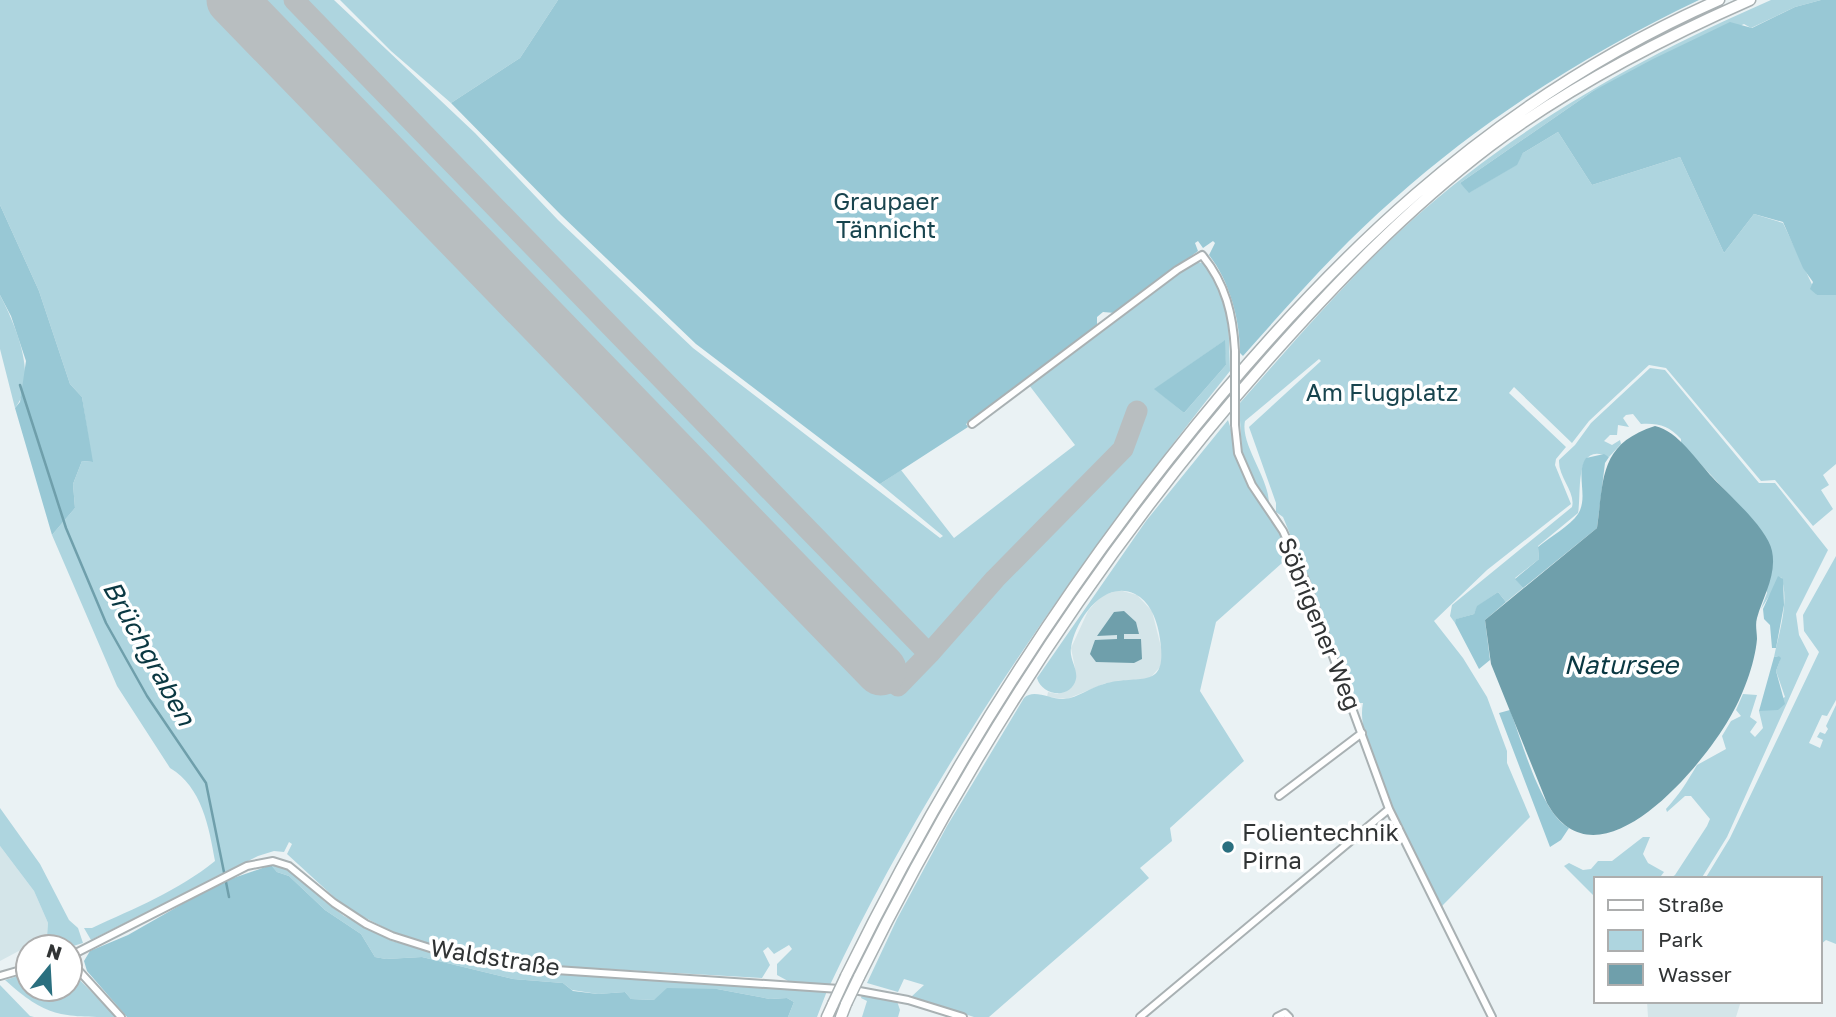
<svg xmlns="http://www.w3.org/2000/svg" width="1836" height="1017" font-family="'Golos Text',sans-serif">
<rect width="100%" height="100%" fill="#eaf2f4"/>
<path fill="#d4e5e9" d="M1119 590 1137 595 1152 611 1163 655 1160 667 1151 677 1140 682 1106 683 1067 699 1047 697 1048 692 1058 694 1075 668 1071 648 1088 611 1101 596Z
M0 846 34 891 48 923 47 936 0 961Z
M1647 1001H1741L1736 1017H1648Z"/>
<path fill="#aed5df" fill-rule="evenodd" d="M0 0H334L475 133 558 220 693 348 940 538 943 536 880 484 901 470 954 538 1075 445 1029 385 1193 261 1207 264 1228 311 1230 371C1078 562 934 764 830 985L788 981 777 975V964L792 949 789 945 774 954 768 947 763 951 770 965 762 978 555 966 482 956 421 943 391 931 346 908 287 854 292 844 289 842 284 852 274 851 258 856 91 940 84 928H92C135 908 178 891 215 861 209 827 202 787 170 768L117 686 52 535 75 508 73 484 82 461 92 462 82 397 70 384 39 291 0 205ZM1224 341 1226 365 1184 413 1155 389Z
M340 0H558L520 58 451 103 391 51Z
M1771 0H1821L1795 7 1751 28 1744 24 1593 91 1460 183 1470 192 1516 165 1523 153 1558 132 1592 185 1680 157 1724 253 1754 214 1783 223 1817 295H1836V464L1823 475 1829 485 1821 490 1833 509 1813 526 1775 480 1761 481 1666 368 1649 365 1589 421 1572 443 1514 387 1509 393 1566 447 1556 459 1555 465 1571 504 1487 570 1434 621 1463 658 1487 697 1507 751V763L1530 817 1442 906C1420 864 1353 747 1363 703H1357C1339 660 1322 614 1304 568L1306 565 1301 561 1283 517 1276 512V503L1249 427 1321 361 1319 359 1245 421C1240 444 1269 478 1269 503L1266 504 1242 453 1239 404C1294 342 1348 278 1410 222 1517 126 1640 57 1771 0Z
M0 295C15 324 39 378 15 408L0 349Z
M1650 368 1665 370 1759 483H1775L1828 550 1796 614 1799 635 1809 654 1727 837 1701 879H1669L1675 875 1707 826 1710 819 1691 796H1685L1667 812 1666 809C1679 795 1687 782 1697 765L1726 749 1722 736 1731 721 1741 716 1736 710 1743 694 1757 695 1750 717 1757 722 1750 732 1755 737 1763 728 1759 711 1785 697 1776 671 1780 660 1779 656 1774 657C1779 633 1790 600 1781 577L1761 609 1767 593 1750 517 1681 443V439C1669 426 1659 423 1641 424L1633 414 1626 415 1623 418 1629 427 1618 425 1617 435H1610L1604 441 1612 445 1620 440 1621 444 1609 457C1573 440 1582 494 1578 513L1538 546 1539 559 1515 578 1523 588 1506 602 1498 592 1478 606 1474 614 1457 619 1455 623 1450 616 1452 605 1572 507C1576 492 1558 477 1559 460L1575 445 1591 423Z
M1228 420 1249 486 1281 534 1291 555 1216 622 1200 691 1244 761 1170 828 1172 841 1140 868 1149 878 989 1017H974L911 997 924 985 904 979 898 992 867 983 897 919 947 826 1024 698C1034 688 1051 700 1064 699 1078 698 1091 687 1104 684 1141 673 1170 694 1159 633 1156 617 1149 601 1135 594 1103 579 1075 621 1071 648 1069 659 1078 669 1076 679 1071 700 1042 696 1037 678L1146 521Z
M1836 556V700L1827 716 1822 715 1809 743 1820 748 1823 740 1817 737 1820 732 1825 734 1828 729 1826 726 1836 705V944L1826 940 1820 945V879H1705L1730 838 1819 652 1804 631 1803 615Z
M0 808 40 864 69 920 78 928 83 943 70 947H30L47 936 48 923 34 891 0 846Z
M1643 837H1650L1643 854 1648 863 1664 872 1661 876 1666 879H1596V898L1564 866 1569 863 1583 870 1591 869 1598 861H1612Z
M271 865 293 871 324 901 344 916 392 941 505 971 827 991 817 1017H788L794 1002 787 998 770 999 717 989 654 1000 631 999 625 992 598 994 572 990 563 983 513 979 422 957 386 959 375 957 361 934 325 910 289 876 277 872Z
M70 970 116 1017C61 1017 46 1017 5 980L28 973V989H70Z
M0 985 30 1016 34 1017H0Z
M862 994 897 1001 900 1010 898 1017H862L867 1001 861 998Z"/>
<path fill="#98c8d5" d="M558 0H1699C1588 53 1485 118 1394 199 1339 247 1291 302 1243 356L1240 353C1240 320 1230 282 1209 255L1215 243 1213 241 1203 248 1198 241 1195 243 1198 251 1115 313 1103 312 1097 317V328L966 424 968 427 880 484 696 344 561 215 451 103 520 58Z
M1821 0H1836V295H1817L1810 289 1813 282 1803 268 1783 222 1754 214 1724 253 1680 157 1592 185 1558 132 1523 153 1517 165 1469 193 1460 183 1593 91 1653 59 1730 22 1752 28 1795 7Z
M0 205 39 291 70 384 82 397 93 462 82 461 73 484 75 508 52 535 15 408 20 402 26 361 11 316 0 295Z
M1225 340 1226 365 1184 413 1154 389Z
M1604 454 1609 457 1605 463 1597 528 1523 588 1515 579 1539 559 1538 547C1550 537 1570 526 1578 514 1589 497 1575 474 1586 458Z
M1778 576 1783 579 1784 605 1776 648H1772L1770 625 1764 619 1763 609Z
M1498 592 1506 602 1485 620 1490 660 1479 669 1455 623 1456 619 1474 614 1477 606Z
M1779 656 1781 658 1776 671 1785 704 1778 710 1759 711 1774 657Z
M1510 710C1522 741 1541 813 1569 828L1561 840 1550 847 1499 713Z
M271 865 277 872 289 876 325 910 361 934 375 957 386 959 422 957 513 979 563 983 573 991 598 994 625 992 631 999 654 1000 667 988 717 989 770 999 787 998 794 1002 788 1017H127L87 971 84 961 90 951 128 935 219 883Z"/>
<path fill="#6f9fab" d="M1655 426C1678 431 1697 461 1713 478 1729 495 1768 529 1772 551 1777 575 1763 596 1757 618 1755 625 1757 632 1757 639 1755 664 1742 698 1729 719 1700 769 1597 893 1547 803L1491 664 1485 620 1597 528C1604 478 1599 444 1655 426Z
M1124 611 1136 622 1139 634H1124V639H1141L1142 659 1134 663 1096 662 1090 654 1095 640 1117 639V635L1097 636 1114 612Z"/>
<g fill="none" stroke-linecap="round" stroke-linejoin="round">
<path stroke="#6f9fab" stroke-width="2.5" d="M20 385 66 528 106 623 147 696 206 783 229 897"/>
<path stroke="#b8bec0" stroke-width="21" d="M294 0 929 654 898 686 881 670
M929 654 995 579 1123 449 1137 411"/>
<path stroke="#b8bec0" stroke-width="51" d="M232 0 881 670"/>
<g stroke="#a9b1b3" stroke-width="10">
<path id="minor" d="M972 424 1177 270 1202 255C1226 284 1233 315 1235 351
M1235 425 1238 453 1252 485 1283 531 1305 580 1389 809 1492 1017
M1279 796 1362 733
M70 956 247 866 273 861 289 866 334 903 366 924 392 936 452 955 556 970 854 990 908 1000 963 1017
M70 961 121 1017
M0 976 28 968
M1140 1017 1389 809
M1277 1017 1285 1013 1289 1017"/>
</g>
<g stroke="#a9b1b3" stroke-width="13">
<path id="trunk" d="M846 976C936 793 1042 620 1169 459 1322 265 1489 101 1719 0
M859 977C968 756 1102 548 1266 362 1335 284 1407 209 1490 146 1570 86 1659 40 1750 0
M827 1017 833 1004
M841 1017 846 1004"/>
</g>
<use href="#minor" stroke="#fff" stroke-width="6"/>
<use href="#trunk" stroke="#fff" stroke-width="10"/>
<g stroke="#a9b1b3" stroke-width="10" stroke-linecap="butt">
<path id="minor-bridge" d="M1235 425V351"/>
</g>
<g stroke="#a9b1b3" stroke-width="13" stroke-linecap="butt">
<path id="trunk-bridge" d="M833 1004 846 976
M846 1004 859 977"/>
</g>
<use href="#minor-bridge" stroke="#fff" stroke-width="6"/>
<use href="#trunk-bridge" stroke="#fff" stroke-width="10"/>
</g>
<circle fill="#2a6f7f" stroke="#fff" stroke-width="2.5" cx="1228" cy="847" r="7"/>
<g text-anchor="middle" stroke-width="7" stroke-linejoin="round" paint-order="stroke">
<g font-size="24" fill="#18444e" stroke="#fff">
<text x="886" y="210">Graupaer<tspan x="886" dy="28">Tännicht</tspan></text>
<text x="1382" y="401">Am Flugplatz</text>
</g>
<g font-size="24" fill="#313435" stroke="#fff">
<text transform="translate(1319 624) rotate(68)" y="8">Söbrigener Weg</text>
<text transform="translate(495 958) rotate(9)" y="8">Waldstraße</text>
</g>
<g font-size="24" fill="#313435" stroke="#fff" text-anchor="start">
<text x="1242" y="841">Folientechnik<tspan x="1242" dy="28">Pirna</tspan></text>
</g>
<g font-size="26" font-style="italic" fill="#0a3842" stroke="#fff">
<text transform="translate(149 653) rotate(61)" y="9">Brüchgraben</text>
<text x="1621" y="674">Natursee</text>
</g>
</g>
<rect x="1594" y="877" width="228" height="126" fill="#ffffff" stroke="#adaeae" stroke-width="2"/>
<rect x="1608" y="900" width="35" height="10" fill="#ffffff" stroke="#adaeae" stroke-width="2"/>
<text x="1658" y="912" font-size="21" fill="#313435">Straße</text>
<rect x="1608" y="930" width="35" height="21" fill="#aed5df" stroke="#adaeae" stroke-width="2"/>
<text x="1658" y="947" font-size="21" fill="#313435">Park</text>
<rect x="1608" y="964" width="35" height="21" fill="#6f9fab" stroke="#adaeae" stroke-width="2"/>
<text x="1658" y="982" font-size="21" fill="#313435">Wasser</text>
<g transform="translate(49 968) rotate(18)"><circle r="33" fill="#ffffff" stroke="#adaeae" stroke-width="2"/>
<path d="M0-5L12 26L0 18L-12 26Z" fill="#2a6f7f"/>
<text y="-10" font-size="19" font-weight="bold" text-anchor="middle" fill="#313435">N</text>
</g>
</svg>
